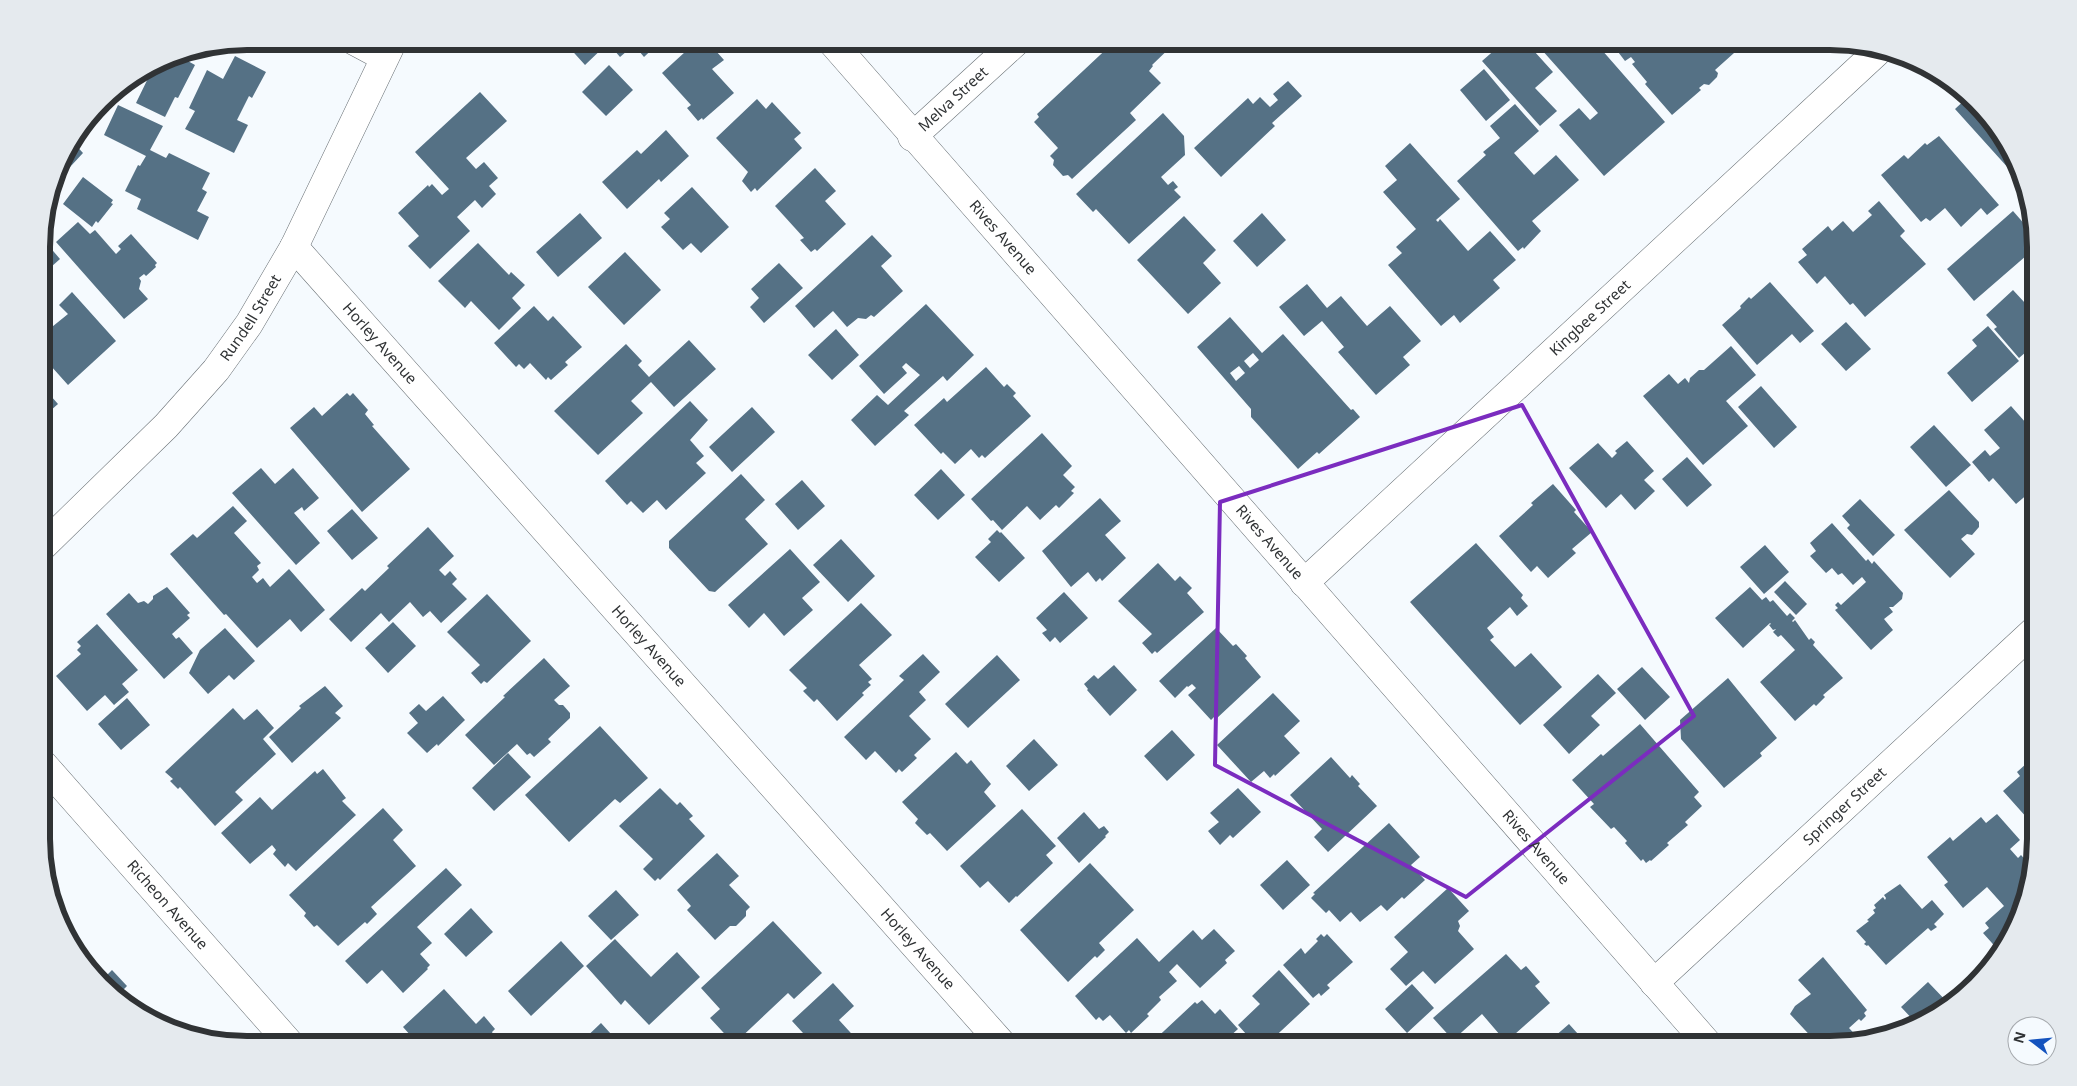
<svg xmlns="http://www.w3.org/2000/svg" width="2077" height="1086" font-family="'Noto Sans',sans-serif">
<rect width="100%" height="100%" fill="#f5fafe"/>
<path fill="#557185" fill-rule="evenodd" d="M568 41H661L644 57 634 45 620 57 608 43 585 65 566 44Z
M697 41H707L724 60 712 69 734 93 703 120 702 118 698 121 687 108 691 105 662 73Z
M1115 41H1177L1152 65 1153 66 1149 71 1161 83 1130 113 1136 120 1072 179 1068 175 1063 176 1053 165 1054 160 1050 156 1058 148 1034 122 1039 117 1037 114Z
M1339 41H1355L1346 49Z
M1505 41H1525L1553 72 1535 88 1557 111 1540 126 1482 61Z
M1550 41H1594L1665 122 1604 176 1559 125 1579 108 1590 120 1598 113 1541 49Z
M1615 41H1723L1734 53 1715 70 1718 73 1717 77 1709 85 1704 84 1699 88 1701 90 1672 115 1645 84 1647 82 1632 64 1635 62 1631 57 1625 61 1615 48Z
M177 55 195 65 178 98 175 97 165 117 136 103 154 66 169 57Z
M235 56 266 72 252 98 249 96 237 120 248 125 234 153 185 129 195 111 189 108 207 70 223 79Z
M609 65 633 90 606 116 582 92Z
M1484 69 1510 100 1486 121 1460 90Z
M1288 81 1302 96 1272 123 1275 126 1221 177 1194 148 1248 98 1253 104 1260 97 1270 107 1278 100 1273 94Z
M480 92 507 121 466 158 476 169 484 162 498 178 489 186 496 194 482 208 475 200 457 217 470 231 430 269 408 246 419 236 398 213 428 185 429 187 432 184 442 195 449 189 415 152Z
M1969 96 2001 133 2019 180 1955 109Z
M757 99 766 109 772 102 801 133 794 139 802 148 757 191 755 188 751 192 742 181 748 172 716 138Z
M1515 104 1539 131 1514 153 1534 175 1556 155 1579 180 1532 221 1541 231 1524 249 1523 247 1518 251 1457 181 1486 155 1483 152 1500 138 1490 126Z
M118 105 163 126 150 150 166 158 169 153 210 173 202 189 207 192 197 211 209 217 198 240 137 209 141 199 125 191 138 165 140 166 146 156 104 135Z
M1163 113 1184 136 1185 155 1161 177 1168 185 1173 181 1178 187 1174 190 1181 197 1129 244 1096 209 1093 212 1076 194Z
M666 130 689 156 661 182 659 179 627 209 602 182 637 150 641 154Z
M1939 136 1999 205 1987 215 1981 208 1961 227 1945 208 1930 221 1926 218 1921 222 1881 175 1904 155 1908 159 1925 143 1927 145Z
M73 142 83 153 70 167 63 159 61 161 62 156Z
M1410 143 1460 199 1436 220 1438 222 1440 219 1468 251 1490 231 1516 260 1493 280 1500 288 1460 323 1454 315 1441 326 1388 265 1402 253 1396 247 1416 229 1383 192 1397 180 1385 166Z
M815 168 836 191 825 201 846 224 817 251 815 249 811 252 800 240 804 238 775 206Z
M83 177 113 200 111 203 113 204 98 223 96 221 92 227 63 204Z
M692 187 729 227 701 253 691 243 683 250 661 227 670 219 664 213Z
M1879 201 1905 231 1900 236 1926 264 1865 317 1853 303 1850 305 1825 276 1817 284 1798 262 1807 255 1802 249 1828 226 1832 231 1843 221 1853 232 1872 215 1868 211Z
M2013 211 2034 235V249L1974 301 1947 269Z
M580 213 602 238 558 277 536 252Z
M1262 213 1286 240 1257 267 1233 241Z
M1184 216 1216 250 1203 263 1221 283 1188 314 1137 260Z
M78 222 90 234 95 230 116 254 121 249 118 246 131 234 157 263 155 265 156 267 146 276 144 274 139 278 141 281 139 289 148 299 124 319 56 242Z
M872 235 892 256 881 266 903 291 874 317 871 315 866 319 858 318 847 327 833 311 814 328 795 306Z
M42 238 60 259 42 275Z
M478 243 509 275 511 272 525 285 512 298 521 308 499 330 471 301 465 308 438 281Z
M625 252 661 290 624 325 588 287Z
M779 263 803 288 764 323 750 307 759 298 751 289Z
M1770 282 1814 331 1800 343 1792 334 1757 365 1722 325 1741 308 1740 306 1749 297 1751 299Z
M1307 284 1327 308 1341 296 1367 326 1390 306 1421 341 1403 357 1410 365 1376 395 1338 352 1344 347 1322 321 1304 336 1279 307Z
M2013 290 2025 303 2032 296 2034 299V345L2019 358 1994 329 1997 327 1986 315Z
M72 292 116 341 68 385 42 356V335L68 314 59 305Z
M926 304 974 355 947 381 943 376 904 411 909 415 875 446 851 420 877 395 888 405 920 375 906 363 902 367 907 373 884 394 859 366Z
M534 306 548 321 553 316 582 347 565 362 568 365 551 380 548 377 546 380 530 363 524 369 519 364 516 367 494 343Z
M1230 317 1262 353 1283 334 1351 410 1353 409 1360 417 1319 454 1317 452 1298 469 1251 417V409L1197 347ZM1253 353 1259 360 1250 368 1244 361ZM1239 366 1245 373 1236 381 1230 373Z
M1846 322 1871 349 1846 371 1821 344Z
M1988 326 2019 361 1972 402 1947 373 1977 346 1972 340Z
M836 329 859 355 832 380 808 355Z
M689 340 716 369 674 407 651 382 631 401 643 413 598 455 554 411 626 344 642 361 638 365 649 377Z
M1731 346 1756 375 1726 401 1748 426 1703 465 1643 396 1669 374 1678 384 1685 378 1689 383 1690 378 1699 370H1704Z
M986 367 1004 387 1007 384 1016 393 1013 396 1031 416 985 458 982 455 979 458 971 449 955 464 943 452 941 454 914 425 944 398 947 402Z
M42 386 58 404 42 418Z
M1761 386 1797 427 1774 448 1738 407Z
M347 393 350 396 353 393 368 410 365 414 374 425 372 426 410 469 362 512 290 428 314 407 322 416Z
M690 401 708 420 690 440 704 456 696 463 706 473 666 510 657 500 643 513 631 501 627 505 605 481Z
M2011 406 2026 423 2035 416V488L2016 504 1993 478 1989 482 1972 462 1985 450 1990 456 2000 448 1984 430Z
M752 407 775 432 732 472 709 447Z
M1934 425 1971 465 1946 487 1910 447Z
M1042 433 1072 466 1063 475 1075 487 1071 491 1074 493 1059 508 1056 505 1040 520 1027 506 1002 530 993 520 991 521 971 499Z
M1627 441 1654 471 1644 480 1655 491 1635 510 1621 494 1606 508 1569 468 1598 443 1612 458 1617 453 1615 451Z
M1687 457 1712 485 1687 507 1662 479Z
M261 468 275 484 293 468 319 498 304 511 302 507 294 513 320 543 296 565 232 493Z
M941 469 965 495 938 520 914 495Z
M741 474 765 500 745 519 768 544 715 592 709 591 669 548V541Z
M802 480 825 506 798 530 775 504Z
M1553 484 1576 510 1574 512 1592 532 1572 549 1576 553 1548 578 1537 566 1531 572 1499 536 1533 505 1531 503Z
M1949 490 1979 522V527L1972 535 1967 534 1961 539 1975 554 1950 578 1904 530Z
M1100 498 1121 521 1105 535 1126 558 1102 581 1100 578 1096 582 1088 572 1071 587 1042 551Z
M1860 499 1895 535 1873 556 1847 528 1850 525 1842 516Z
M233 506 247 521 234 533 261 563 257 566 259 570 252 577 257 583 263 578 270 587 289 569 325 610 301 632 290 619 257 648 226 614 224 615 170 554 193 534 197 538Z
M352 509 378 538 352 560 327 531Z
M1832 523 1866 561 1868 559 1872 564 1874 561 1903 593 1902 599 1893 607H1889L1893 612 1884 619 1893 630 1871 650 1835 610 1838 608 1835 605 1838 602 1841 605 1866 582 1862 577 1853 585 1842 573 1838 575 1832 568 1826 573 1810 556 1816 551 1810 543Z
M428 527 454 556 439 570 445 576 450 571 457 579 452 584 467 599 441 623 430 611 423 617 410 602 389 622 381 613 351 642 329 619 362 588 365 591 389 568 387 566Z
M997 530 1000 533 1001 532 1025 558 999 582 975 557 991 542 988 539Z
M841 539 875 576 848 602 813 565Z
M1476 543 1523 595 1521 598 1528 606 1517 616 1510 607 1487 628 1494 637 1490 640 1515 667 1531 653 1562 687 1520 725 1410 602Z
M1765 545 1789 572 1764 594 1740 567Z
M790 549 820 582 802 598 813 610 784 636 764 613 749 628 728 605Z
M1158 563 1175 581 1180 576 1192 588 1187 593 1204 612 1157 653 1155 651 1152 654 1142 643 1152 634 1118 601Z
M1785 581 1807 604 1796 615 1774 592Z
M167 587 190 613 187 615 190 618 172 634 176 639 179 637 193 653 164 679 106 614 129 593 138 603 144 601 148 604 153 599V596Z
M1750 587 1762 600 1766 597 1770 602 1773 600 1787 616 1790 613 1795 618 1792 621 1793 622 1795 620 1809 640 1811 638 1815 642 1813 645 1843 678 1823 695 1825 697 1816 706 1814 704 1795 721 1760 682 1795 650 1781 635 1778 637 1773 632 1776 629 1773 630 1769 625 1771 624 1770 623 1743 648 1715 618Z
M1064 592 1088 618 1060 643 1055 637 1050 642 1042 633 1047 630 1036 618Z
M487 594 531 641 487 683 484 681 481 684 471 673 480 665 447 632Z
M861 603 892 635 859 665 872 679 868 682 871 685 862 693 864 695 837 721 817 699 814 702 803 691 807 688 789 670Z
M393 622 416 646 388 673 365 648Z
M97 624 138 670 122 684 129 692 114 705 105 695 87 711 56 676 81 654 77 650 81 646 77 642Z
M225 628 255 661 234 680 229 675 208 694 189 673 200 650Z
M1216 628 1233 646 1236 644 1247 656 1245 658 1261 677 1216 719 1214 717 1211 720 1188 695 1196 688 1192 684 1188 687 1187 686 1175 698 1159 681Z
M923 654 940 672 919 692 926 700 909 716 931 739 914 755 917 758 902 772 899 769 896 773 875 751 866 760 844 737 904 680 899 676Z
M997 655 1020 680 968 728 945 704Z
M544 658 570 686 554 700 559 705H563L570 713V718L548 739 551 742 534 757 530 753 527 755 517 744 494 765 465 735 505 697 503 696Z
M1114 665 1137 690 1110 716 1087 690 1088 689 1084 684 1094 675 1098 679Z
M1642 667 1670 697 1645 720 1617 689Z
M1598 674 1616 693 1591 716 1600 725 1569 754 1543 725Z
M1728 678 1777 738 1760 753 1762 756 1724 788 1681 739 1680 720Z
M325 686 343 706 335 713 341 718 292 763 269 737 301 708 299 706Z
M1273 693 1300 721 1284 736 1300 753 1275 776 1274 774 1270 778 1264 771 1251 782 1217 745Z
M443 696 465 720 438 746 437 744 427 753 407 733 418 723 409 713 419 704 426 711Z
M127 698 150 725 121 750 98 724Z
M233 708 244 720 257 709 274 728 263 739 276 754 235 792 243 800 215 826 180 787 178 789 170 781 173 779 165 772Z
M1640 724 1699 792 1694 797 1702 806 1685 822 1688 825 1667 843 1669 845 1651 861 1650 860 1646 863 1643 859 1641 861 1625 843 1627 841 1614 827 1611 829 1590 807 1594 804 1572 780 1601 754 1603 756Z
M600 726 648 778 620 803 615 799 569 842 525 795Z
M1172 730 1195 755 1167 781 1144 756Z
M1034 739 1058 765 1029 791 1006 766Z
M956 752 967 764 971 760 991 784 984 792 996 806 947 851 930 833 927 835 915 823 918 819 902 802Z
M508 753 531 777 494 811 472 788Z
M2036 755V828L2003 791 2020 776 2017 772Z
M1331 757 1350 778 1352 775 1360 784 1358 786 1377 806 1328 852 1314 837 1322 829 1290 795Z
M323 769 346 798 342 801 356 815 296 871 288 863 285 867 273 854 276 850 272 845 250 864 221 833 260 797 272 810 315 771 317 774Z
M660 788 677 805 680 802 693 816 689 819 705 836 660 880 658 878 655 881 643 869 653 859 619 826Z
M1238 788 1261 812 1233 838 1230 835 1220 845 1208 831 1219 822 1210 813Z
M383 808 403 830 393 840 416 866 371 907 377 914 367 924 365 922 338 946 317 925 314 927 304 916 306 913 289 895Z
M1022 809 1056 846 1046 855 1053 863 1017 897 1016 896 1009 903 988 881 980 888 960 866Z
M1084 812 1099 829 1104 826 1109 832 1105 836 1106 837 1079 863 1057 838Z
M1997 814 2020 840 2010 849 2018 858 2021 855 2030 865 2014 930 2000 952 1983 933 1989 928 1985 923 2004 906 1987 887 1963 908 1944 885 1948 882 1927 857 1950 837 1953 841 1981 817 1986 823Z
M1389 823 1420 857 1411 865 1425 880 1404 899 1402 897 1387 911 1381 905 1360 922 1351 912 1340 922 1329 910 1326 913 1311 898 1315 894 1313 893Z
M717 853 739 876 729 885 750 907 746 911V916L736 926H730L715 940 687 910 691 906 677 890Z
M1287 860 1310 885 1283 910 1260 885Z
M1090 863 1134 910 1099 943 1105 950 1097 958 1095 956 1068 982 1020 930Z
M446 868 462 885 417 927 432 943 420 954 430 965 427 968 428 969 403 993 382 970 367 984 345 961Z
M1900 884 1922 909 1932 900 1944 914 1934 924 1937 927 1931 931 1928 928 1886 965 1868 945 1867 946 1864 944 1866 942 1856 931 1869 921 1867 920 1875 913 1873 910 1876 908 1874 905 1883 897 1885 900 1886 898 1884 895Z
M1448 888 1469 911 1458 921 1460 926 1458 931 1474 949 1435 984 1423 971 1406 986 1390 969 1408 952 1394 937Z
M616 890 639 915 611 940 588 916Z
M471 908 493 932 466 957 444 934Z
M773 921 822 973 794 999 788 993 734 1044 710 1018 720 1009 701 988Z
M1214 929 1235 951 1225 960 1227 963 1200 988 1177 964 1169 972 1177 981 1159 997 1161 1000 1147 1014 1149 1016 1131 1033 1129 1030 1126 1033 1110 1015 1103 1021 1099 1017 1096 1020 1075 996 1137 938 1159 962 1193 930 1202 940Z
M1321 934 1324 937 1327 934 1353 962 1327 985 1330 988 1321 996 1319 993 1313 998 1283 965 1301 948 1305 954 1318 941 1316 939Z
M615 939 651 977 677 952 700 977 649 1025 625 1000 621 1005 586 966Z
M561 941 584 966 531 1016 508 991Z
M1506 954 1521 970 1526 966 1540 982 1535 986 1550 1003 1506 1042 1482 1014 1453 1040 1433 1018Z
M1823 957 1867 1010 1864 1013 1866 1016 1861 1021 1859 1019 1849 1028 1861 1041 1843 1044H1818L1790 1014 1795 1006 1811 994 1798 980Z
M91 958 107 975 112 970 127 986 122 991 137 1008 136 1010 112 994 85 964Z
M1279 970 1310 1004 1267 1044H1255L1238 1025 1260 1004 1252 996Z
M1928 982 1950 1005 1944 1010 1917 1024 1901 1007Z
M833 983 854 1006 839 1020 860 1043 859 1045H814L792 1021Z
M1412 984 1434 1008 1407 1033 1385 1009Z
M444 989 476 1024 484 1016 495 1029 492 1032 493 1034 481 1045H419L403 1027Z
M1202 1000 1215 1014 1220 1009 1238 1029 1228 1038 1230 1040 1226 1044 1149 1045 1195 1002 1197 1004Z
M601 1023 621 1045H578Z
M1569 1024 1587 1044H1546Z"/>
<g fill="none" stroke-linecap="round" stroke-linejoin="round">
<g stroke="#697075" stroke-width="29">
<g id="minor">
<path d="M354 41 384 57"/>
<path id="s1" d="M912 137 1017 41"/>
<path id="s2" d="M294 247 1003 1045"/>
<path id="s3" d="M1304 583 1877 52"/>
<path id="s4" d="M43 764 291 1045"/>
<path id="s5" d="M1654 983 2035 630"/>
</g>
</g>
<g stroke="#697075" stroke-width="29">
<g id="tertiary">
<path id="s6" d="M831 41 1708 1044"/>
<path id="s7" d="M42 547 166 426 216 370 249 324 294 247 393 41"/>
</g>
</g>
<use href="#minor" stroke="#fff" stroke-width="28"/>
<use href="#tertiary" stroke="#fff" stroke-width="28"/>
</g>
<path fill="none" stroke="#7b2cbf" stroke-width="4" stroke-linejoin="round" d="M1522 405 1694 716 1466 897 1215 765 1220 502Z"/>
<g text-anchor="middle" stroke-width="5" stroke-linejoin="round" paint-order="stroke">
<g font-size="15" fill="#303335" stroke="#f5fafe">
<text dy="5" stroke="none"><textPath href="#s1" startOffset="56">Melva Street</textPath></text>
<text dy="5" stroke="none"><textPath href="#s6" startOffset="261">Rives Avenue</textPath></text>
<text dy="5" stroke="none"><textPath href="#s7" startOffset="311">Rundell Street</textPath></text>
<text dy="5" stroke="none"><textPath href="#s3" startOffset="390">Kingbee Street</textPath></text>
<text dy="5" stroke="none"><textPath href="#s2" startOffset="129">Horley Avenue</textPath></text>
<text dy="5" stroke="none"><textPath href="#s6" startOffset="666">Rives Avenue</textPath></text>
<text dy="5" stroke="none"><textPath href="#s2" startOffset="534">Horley Avenue</textPath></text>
<text dy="5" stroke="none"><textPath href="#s5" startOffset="260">Springer Street</textPath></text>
<text dy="5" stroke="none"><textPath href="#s6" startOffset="1071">Rives Avenue</textPath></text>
<text dy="5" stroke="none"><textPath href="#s4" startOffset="188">Richeon Avenue</textPath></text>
<text dy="5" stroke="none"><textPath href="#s2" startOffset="939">Horley Avenue</textPath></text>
</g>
</g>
<path d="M0 0H2077V1086H0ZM247 50H1830A197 197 0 0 1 2027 247V839A197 197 0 0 1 1830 1036H247A197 197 0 0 1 50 839V247A197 197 0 0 1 247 50Z" fill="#e5eaee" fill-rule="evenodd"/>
<path fill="none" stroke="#303335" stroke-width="6" d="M247 50H1830A197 197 0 0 1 2027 247V839A197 197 0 0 1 1830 1036H247A197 197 0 0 1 50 839V247A197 197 0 0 1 247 50Z"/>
<g transform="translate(2032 1041) rotate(286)"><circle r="24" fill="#f5fafe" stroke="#a6aaae"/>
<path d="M0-4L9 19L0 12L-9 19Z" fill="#1453be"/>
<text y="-8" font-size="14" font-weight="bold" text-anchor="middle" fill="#303335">N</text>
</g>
</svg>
